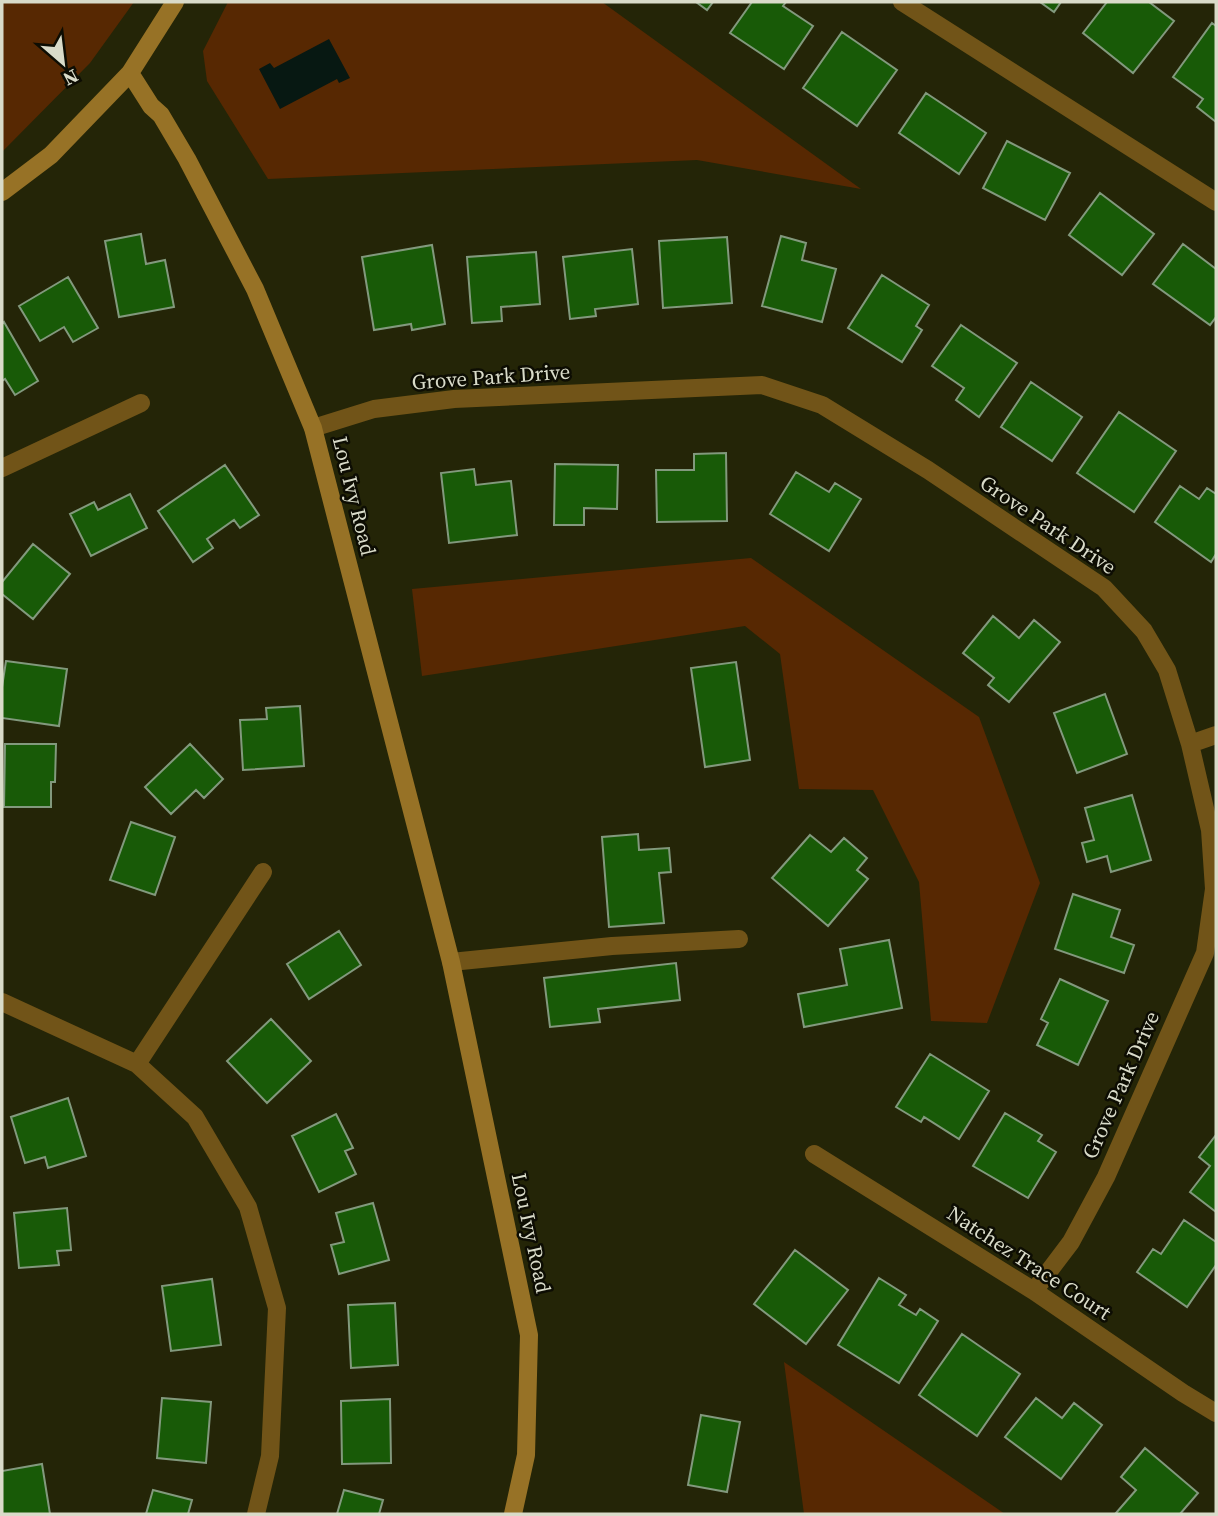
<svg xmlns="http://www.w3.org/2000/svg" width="1218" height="1516" font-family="'Source Serif 4',serif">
<rect width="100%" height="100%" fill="#242507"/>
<path fill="#572802" d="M2 2H134L90 63 2 152Z
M228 2H602L861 189 697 160 268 179 207 81 203 51Z
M751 558 979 717 1040 883 987 1023 931 1021 919 882 873 790 799 789 780 654 745 626 422 676 412 589Z
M784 1362 1005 1514H804Z"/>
<path fill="#071812" d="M329 39 350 78 339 83 337 79 280 109 259 69 270 63 274 68Z"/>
<path fill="#185a07" stroke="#82997d" stroke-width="2" d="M696 2H713L707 10Z
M752 2H786L783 6 813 26 784 69 730 33Z
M1040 2H1061L1054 12Z
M1107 2H1149L1174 21 1133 73 1083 33Z
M1212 23 1216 26V122L1197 107 1203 99 1173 77Z
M842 32 897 70 857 126 803 88Z
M926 93 986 133 959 174 899 133Z
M1007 141 1070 173 1045 220 983 188Z
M1100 193 1154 234 1122 275 1069 235Z
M141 234 146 264 165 260 174 307 119 317 105 241Z
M781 236 806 243 802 260 836 269 822 322 762 306Z
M727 237 732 303 663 308 659 241Z
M1183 244 1216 269V317L1210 325 1153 284Z
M432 245 445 324 412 330 411 324 374 330 362 257Z
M632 249 638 304 595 309 596 316 570 319 563 257Z
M536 252 540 304 501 307 502 321 472 323 467 257Z
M882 275 929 305 916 326 922 330 902 362 848 328Z
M68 277 98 328 73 342 64 327 40 341 19 306Z
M4 322 38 381 15 395 5 379 2 381V324Z
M961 325 1017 363 979 417 956 400 964 388 932 366Z
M1031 382 1082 417 1052 461 1001 427Z
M1119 412 1176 451 1134 512 1077 473Z
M726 453 727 521 657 522 656 470H694V454Z
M555 464 618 465 617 509 584 508V525H554Z
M225 465 259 515 240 528 234 520 207 539 213 548 193 562 158 511Z
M474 469 476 485 511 481 517 535 449 543 441 473Z
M796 472 829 492 835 483 861 499 829 551 770 514Z
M1180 486 1199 499 1207 488 1216 494V554L1211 562 1155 522Z
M130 494 147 528 91 556 70 514 94 502 98 510Z
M33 544 70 574 33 619 2 594V582Z
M993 616 1019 638 1034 620 1060 642 1009 702 988 685 994 678 963 653Z
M6 661 67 669 59 726 2 718V687Z
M736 662 750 760 705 767 691 668Z
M1105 694 1127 754 1077 773 1054 713Z
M300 706 304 766 243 770 240 720 267 719 266 708Z
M5 744H56L55 782H51V807H4Z
M190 744 223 779 204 798 196 790 171 814 145 787Z
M1132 795 1151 860 1111 872 1107 856 1087 862 1082 843 1094 840 1085 808Z
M131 822 175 837 155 895 110 880Z
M638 834 639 850 669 848 671 872 659 873 664 923 609 927 602 837Z
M810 835 831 852 844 838 867 858 857 870 868 879 828 926 772 878Z
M1073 894 1120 910 1111 937 1134 945 1124 973 1055 949Z
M339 931 361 965 309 999 287 964Z
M889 940 902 1008 804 1027 798 994 847 985 840 949Z
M676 963 680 1000 598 1009 600 1022 550 1027 544 978Z
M1060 979 1108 1001 1078 1065 1037 1045 1048 1023 1041 1019Z
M271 1019 311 1061 267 1103 227 1061Z
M930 1054 989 1091 959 1139 924 1117 921 1122 896 1107Z
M68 1098 86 1156 48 1168 45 1157 25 1163 11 1117Z
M1005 1113 1042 1135 1038 1141 1056 1152 1028 1198 973 1166Z
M336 1114 353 1148 345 1151 356 1174 319 1192 292 1136Z
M1216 1135V1212L1190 1192 1210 1166 1199 1157Z
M373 1203 389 1260 339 1274 331 1245 344 1242 336 1213Z
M67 1208 71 1250 57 1251 59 1265 19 1268 14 1213Z
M1184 1220 1216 1242V1265L1187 1307 1137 1272 1153 1249 1161 1254Z
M795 1250 848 1290 806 1344 754 1304Z
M879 1278 906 1295 899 1305 916 1315 920 1309 938 1321 899 1383 838 1345Z
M212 1279 221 1345 171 1351 162 1286Z
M395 1303 398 1365 351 1368 348 1305Z
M962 1334 1020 1374 977 1436 919 1395Z
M162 1398 211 1402 206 1463 157 1458Z
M1036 1398 1062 1418 1074 1403 1102 1425 1061 1479 1005 1437Z
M390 1399 391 1463 342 1464 341 1401Z
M701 1415 740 1422 727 1492 688 1485Z
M1145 1448 1198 1493 1180 1514H1118L1116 1513 1136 1490 1121 1477Z
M42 1464 50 1514H2V1471Z
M153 1490 192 1500 188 1514H146Z
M344 1490 383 1500 379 1514H337Z"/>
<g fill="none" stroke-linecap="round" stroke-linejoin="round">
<path stroke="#715418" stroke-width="18" d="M902 2 1216 202
M313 428 374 409 454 399 762 385 822 405 928 470 1104 588 1144 631 1167 670 1190 744 1210 830 1214 889 1205 953 1106 1177 1071 1242 1034 1291
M2 468 141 403
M1190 744 1216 735
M451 962 612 946 739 939
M2 1002 137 1064 195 1117 248 1207 277 1308 270 1456 256 1514
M137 1064 263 872
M814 1154 1034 1291 1183 1393 1216 1413"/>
<path stroke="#977226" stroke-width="18" d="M130 73 151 106 161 115 187 159 255 289 313 428 451 962 529 1335 526 1455 513 1514
M2 192 51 155 130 73 175 2"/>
</g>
<g text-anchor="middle" stroke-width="5" stroke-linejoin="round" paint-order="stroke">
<g font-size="21" fill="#d9dbc9" stroke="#0d0d03">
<text transform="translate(491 377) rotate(-4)" y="7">Grove Park Drive</text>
<text transform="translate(354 496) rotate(76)" y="7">Lou Ivy Road</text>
<text transform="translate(1048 525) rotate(34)" y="7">Grove Park Drive</text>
<text transform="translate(1121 1085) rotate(-66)" y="7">Grove Park Drive</text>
<text transform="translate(531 1233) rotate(78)" y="7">Lou Ivy Road</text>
<text transform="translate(1029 1263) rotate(33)" y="7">Natchez Trace Court</text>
</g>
</g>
<rect width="1218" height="1516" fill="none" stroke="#d9dbc9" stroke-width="7"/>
<g transform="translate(63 63) rotate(152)" stroke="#0d0d03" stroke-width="5" paint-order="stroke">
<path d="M0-5L12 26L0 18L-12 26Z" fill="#d9dbc9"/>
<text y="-10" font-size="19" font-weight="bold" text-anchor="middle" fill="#d9dbc9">N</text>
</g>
</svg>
